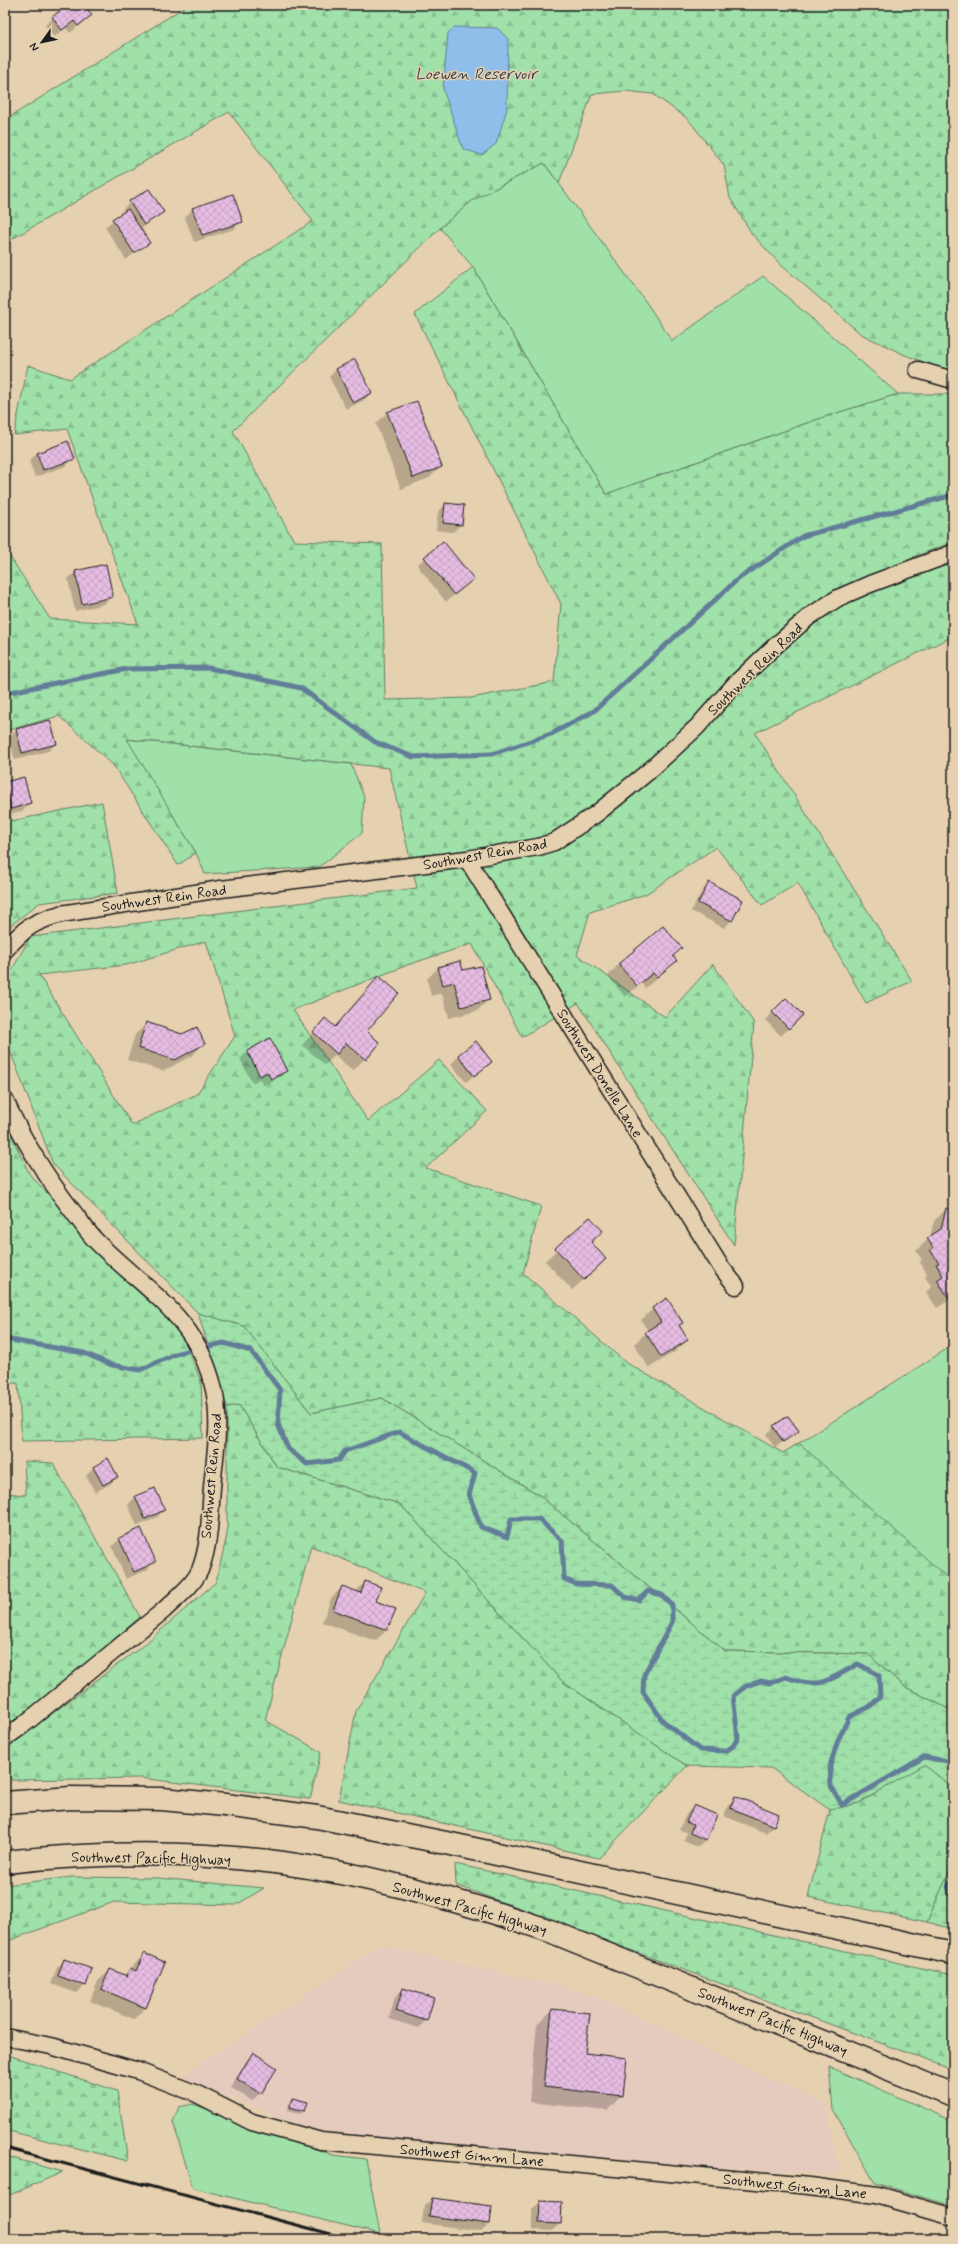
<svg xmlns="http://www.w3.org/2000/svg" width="958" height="2244" font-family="Mynerve,sans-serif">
<defs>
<pattern id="forest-firs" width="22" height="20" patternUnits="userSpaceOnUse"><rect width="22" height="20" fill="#a0e1aa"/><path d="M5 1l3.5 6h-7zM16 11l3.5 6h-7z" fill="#89c092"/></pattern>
<pattern id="wetland-marsh" width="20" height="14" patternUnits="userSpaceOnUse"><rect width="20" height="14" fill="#a0e1aa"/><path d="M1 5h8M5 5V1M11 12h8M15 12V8" fill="none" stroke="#89c092"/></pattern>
<pattern id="building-cross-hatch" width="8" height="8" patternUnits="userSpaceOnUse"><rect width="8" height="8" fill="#e6bce2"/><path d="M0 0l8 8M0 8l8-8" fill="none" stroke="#c5a1c1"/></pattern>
</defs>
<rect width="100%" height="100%" fill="#e5d0af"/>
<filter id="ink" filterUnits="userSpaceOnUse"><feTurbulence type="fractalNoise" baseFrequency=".025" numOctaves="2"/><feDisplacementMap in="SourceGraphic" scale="8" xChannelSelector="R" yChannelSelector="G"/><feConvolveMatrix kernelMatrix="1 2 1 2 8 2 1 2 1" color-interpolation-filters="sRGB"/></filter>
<g filter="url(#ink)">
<path fill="#e5cabe" d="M380 1945 582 1991 826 2104 840 2175 654 2164 435 2146 303 2127 181 2077Z"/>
<path fill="#a0e1aa" stroke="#5e7e63" d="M544 163 648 305 672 341 763 276 898 394 824 417 606 494 473 267 440 228 473 200Z
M126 739 351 764 364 797 362 833 319 867 205 874 196 853Z
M953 1345V1583L952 1584 799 1443Z
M829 2067 953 2121V2206L875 2183 833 2109Z
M193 2104 333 2155 366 2159 380 2234 193 2188 173 2122 179 2107Z"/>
<path fill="url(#forest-firs)" stroke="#5e7e63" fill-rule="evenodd" d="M188 5H953V373L905 355 861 334 780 264 752 234 730 198 724 165 688 119 653 94 626 91 592 94 559 183 544 163 473 200 440 228 233 431 294 541 382 544 385 700 471 698 554 682 561 604 415 314 473 267 606 494 824 417 898 394H953V542L913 557 921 574 953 562V636L755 733 912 981 866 1003 798 883 762 905 716 847 646 894 590 912 577 955 665 1017 713 964 754 1023 734 1245 578 1003 522 1037 472 944 410 964 293 1010 368 1121 439 1060 487 1111 426 1168 541 1206 523 1273 625 1362 783 1453 799 1443 953 1583V1711L905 1687 867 1654 725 1651 539 1495 382 1398 311 1413 244 1327 198 1313 53 1164 5 1037V983L30 937 417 888 389 768 127 739 196 853 178 865 113 765 59 716 5 731V549L50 619 138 624 67 429 14 435 28 365 70 379 313 221 229 112 5 243V120ZM206 941 235 1036 197 1094 132 1125 39 975 126 965Z
M5 800 12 821 102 802 118 893 39 903 5 930Z
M5 1122 30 1175 128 1279 181 1331 201 1382 203 1438 22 1441 18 1383 5 1384Z
M239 1405 277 1467 400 1504 563 1682 687 1766 599 1858 339 1800 356 1711 425 1593 311 1546 265 1720 321 1752 310 1799 140 1778 11 1780 5 1758V1749L145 1644 216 1582 227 1535V1407Z
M24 1461 53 1463 140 1617 64 1682 5 1727V1493L26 1495Z
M924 1764 950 1785 953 1791V1863L927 1922 808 1897 830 1810 859 1803Z
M455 1864 953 1975V2070L456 1885Z
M72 1877 158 1878 264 1888 236 1905 114 1902 5 1942V1885Z
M5 2054 117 2091 128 2161 5 2130Z
M5 2156 63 2172 5 2197Z"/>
<path fill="url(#wetland-marsh)" stroke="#5e7e63" d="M198 1313 244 1326 311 1413 382 1398 539 1495 725 1651 868 1654 905 1687 953 1711V1791L950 1785 924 1765 859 1803 830 1810 771 1768 687 1766 563 1682 400 1504 277 1467 239 1405 227 1407Z
M953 1863V1929L927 1922Z"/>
<path fill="#90beea" stroke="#627d98" d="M454 27 497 28 508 39 507 109 496 144 482 155 463 149 443 89 448 33Z"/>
<path fill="#0003" d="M69 5H83L91 15 70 33 66 28 54 37 45 25Z
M148 190 162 212 140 230 148 242 126 260 105 227 124 212 122 210 130 202Z
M193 209 241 221 234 229 194 242 185 217Z
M337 369 371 393 364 400 346 409 329 377Z
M388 412 441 467 429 478 401 489 376 424Z
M68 443 73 459 66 466 35 477 29 461 37 453Z
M446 504 461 524 453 532 436 530 438 512Z
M443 543 472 579 446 602 417 565Z
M75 572 112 596 104 604 75 611 68 579Z
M16 730 56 744 48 751 15 760 9 738Z
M23 778 30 803 22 811 5 815V783Z
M709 884 731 921 724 928 691 911 702 891Z
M672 957 675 961 664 972 645 988 641 983 625 997 608 976 619 964Z
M438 968 462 972 489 999 477 1011 449 1018 442 993 431 996 427 979Z
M368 989 365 1031 379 1043 353 1071 335 1055 325 1065 302 1045 325 1020 334 1028Z
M786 999 802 1015 781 1036 765 1020Z
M147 1023 204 1043 193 1055 163 1071 127 1060 135 1035Z
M269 1040 286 1071 278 1078 263 1086 260 1079 252 1083 240 1059 247 1052Z
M459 1056 491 1061 466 1082 451 1064Z
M946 1209 953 1211V1298L937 1308 926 1292 932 1287 925 1277 927 1274 920 1262 922 1260 916 1251 930 1237 934 1221Z
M590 1219 593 1271 572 1290 545 1261Z
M653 1309 678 1326 687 1340 676 1351 649 1368 634 1344 648 1331 641 1320Z
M788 1417 797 1431 775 1448 766 1434Z
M108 1460 117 1477 110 1484 95 1492 86 1476 93 1468Z
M135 1497 164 1510 156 1518 137 1526 128 1505Z
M120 1539 154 1562 147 1570 126 1579 112 1546Z
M365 1582 387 1630 375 1641 322 1622 331 1599 342 1587 355 1592Z
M736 1797 774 1825 766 1833 724 1816 728 1805Z
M694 1806 705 1840 698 1847 683 1841 687 1833 679 1829 687 1813Z
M144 1954 145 2008 134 2019 90 2001 98 1981 110 1970 124 1976Z
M64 1960 85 1985 77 1993 51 1984 57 1968Z
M403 1989 426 2020 419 2028 389 2019 395 1997Z
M552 2010 584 2054 622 2095 607 2111 529 2102 537 2025Z
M253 2054 276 2068 260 2093 252 2101 230 2087 246 2061Z
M292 2099 304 2111 301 2114 287 2110 289 2102Z
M432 2199 489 2224 481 2231 422 2223 424 2206Z
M540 2202 560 2223 552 2231 532 2230V2209Z"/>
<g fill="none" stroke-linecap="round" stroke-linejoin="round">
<path stroke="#627d98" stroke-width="5" d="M5 693 127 669 209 668 301 688 375 742 413 757 492 754 551 734 594 711 738 579 803 536 953 495
M5 1339 84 1353 112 1365 140 1370 178 1353 224 1343 251 1351 280 1390 278 1424 288 1449 307 1464 339 1460 345 1451 399 1432 475 1473 469 1495 481 1527 507 1537 511 1519H539L562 1541 564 1579 576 1584 612 1585 625 1597 639 1600 648 1591 662 1595 672 1605V1622L644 1675 643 1692 663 1721 700 1750 726 1751 733 1746 738 1738 733 1696 746 1686 761 1681 770 1683 786 1677C821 1690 827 1681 858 1664L879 1675 880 1697 869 1707 849 1717 838 1740 830 1766 831 1786 842 1805 924 1757 953 1762
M953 1880 948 1886 951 1896H953"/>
</g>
<path fill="url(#building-cross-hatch)" stroke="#1c1c1c" d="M67 5H84L92 15 78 26 74 21 62 30 52 17Z
M149 189 164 212 144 225 129 201Z
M233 194 243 222 202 235 192 208Z
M128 209 150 243 134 253 112 219Z
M355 359 372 393 353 403 336 369Z
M417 401 442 467 413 478 387 412Z
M68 441 75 459 43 470 37 453Z
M445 503 464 505 462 525 443 523Z
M443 541 474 579 454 595 424 557Z
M106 564 113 597 82 604 75 571Z
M50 720 57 744 22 753 16 729Z
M24 777 31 803 11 809 5 782Z
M709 882 743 900 732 921 698 903Z
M663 926 682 948 673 956 677 961 657 977 653 973 637 986 618 964Z
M460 961 463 970 481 966 490 1000 461 1007 454 982 443 985 438 967Z
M379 976 399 993 367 1031 380 1043 366 1060 346 1043 337 1054 313 1032 325 1018 335 1027Z
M786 998 803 1015 789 1029 772 1012Z
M146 1022 182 1034 197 1027 205 1044 175 1060 138 1048Z
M270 1038 287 1071 271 1079 267 1072 260 1076 247 1051Z
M476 1041 492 1062 474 1076 458 1055Z
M946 1208 953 1210V1295L949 1298 937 1280 943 1276 936 1264 939 1263 930 1250 933 1248 927 1238 941 1229Z
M590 1217 603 1231 591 1242 606 1259 584 1280 555 1248Z
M667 1298 683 1323 679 1325 688 1340 661 1357 645 1332 661 1322 652 1308Z
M788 1416 799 1431 783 1442 773 1426Z
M108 1458 118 1477 103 1485 93 1467Z
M155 1488 165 1510 145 1519 135 1496Z
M141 1528 156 1562 134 1572 119 1538Z
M365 1581 381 1587 376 1601 396 1609 387 1630 333 1610 342 1586 361 1593Z
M735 1796 779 1814 774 1826 730 1808Z
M694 1805 717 1815 706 1840 690 1833 693 1825 686 1822Z
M144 1953 165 1962 146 2008 101 1989 110 1969 127 1976 130 1968 136 1971Z
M64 1959 92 1969 86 1986 58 1976Z
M403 1988 434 1998 427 2021 396 2011Z
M552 2009 590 2013 585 2053 627 2058 623 2096 544 2087Z
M253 2052 277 2068 261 2094 237 2079Z
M292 2098 308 2102 305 2111 290 2107Z
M432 2198 492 2206 490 2224 429 2216Z
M540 2201 562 2202 561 2224 539 2223Z"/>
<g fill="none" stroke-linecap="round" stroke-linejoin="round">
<g stroke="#1c1c1c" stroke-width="19">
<path id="street" d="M918 370 953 380
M467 859 721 1267 736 1286
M5 950C25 928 32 922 61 914L221 889 467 859 538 847 554 842 596 814 649 771 697 727 735 684 775 646 810 616 838 598 870 584 953 553
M5 1100C23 1141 47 1178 74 1213 82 1223 88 1233 97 1242 146 1291 198 1317 214 1390 221 1421 215 1456 212 1487 210 1514 210 1545 200 1570 193 1586 175 1599 163 1611L22 1726 5 1738
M5 2037 51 2046 138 2071 197 2094 252 2122 321 2141 810 2186 877 2195 953 2217"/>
</g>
<g stroke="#1c1c1c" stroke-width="25">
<path id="highway" d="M5 1803 71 1798 162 1799 225 1805 317 1817 451 1844 953 1953
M5 1862C97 1852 191 1851 283 1863 374 1876 463 1901 550 1931L953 2095"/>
</g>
<use href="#street" stroke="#e5d0af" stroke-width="16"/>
<use href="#highway" stroke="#e5d0af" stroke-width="22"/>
<path stroke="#1c1c1c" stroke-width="3" d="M5 2148 350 2239"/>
</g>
</g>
<g text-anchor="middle" stroke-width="3" stroke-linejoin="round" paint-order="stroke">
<g font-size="15" fill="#1c1c1c" stroke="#e5d0af">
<text transform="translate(755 669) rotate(-44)" y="5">Southwest Rein Road</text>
<text transform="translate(485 854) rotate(-10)" y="5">Southwest Rein Road</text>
<text transform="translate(164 898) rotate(-8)" y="5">Southwest Rein Road</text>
<text transform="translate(600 1073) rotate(58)" y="5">Southwest Donelle Lane</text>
<text transform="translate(211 1476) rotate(-85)" y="5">Southwest Rein Road</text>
<text transform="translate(151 1858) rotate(1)" y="5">Southwest Pacific Highway</text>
<text transform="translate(470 1908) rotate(16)" y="5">Southwest Pacific Highway</text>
<text transform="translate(773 2021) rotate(22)" y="5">Southwest Pacific Highway</text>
<text transform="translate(472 2155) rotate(5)" y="5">Southwest Gimm Lane</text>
<text transform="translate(795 2186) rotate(6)" y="5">Southwest Gimm Lane</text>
</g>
<g font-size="16" font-style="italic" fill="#394450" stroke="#e5d0af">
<text x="476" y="79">Loewen Reservoir</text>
</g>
</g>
<rect width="958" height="2244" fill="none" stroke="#e5d0af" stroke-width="20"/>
<rect x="10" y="10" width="938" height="2224" fill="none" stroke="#1c1c1c" stroke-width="1.5" filter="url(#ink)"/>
<g transform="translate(42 42) rotate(237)" stroke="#e5d0af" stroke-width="3" paint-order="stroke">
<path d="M0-3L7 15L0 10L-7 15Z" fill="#1c1c1c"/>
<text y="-6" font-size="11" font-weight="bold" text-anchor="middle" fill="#1c1c1c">N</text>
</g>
</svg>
